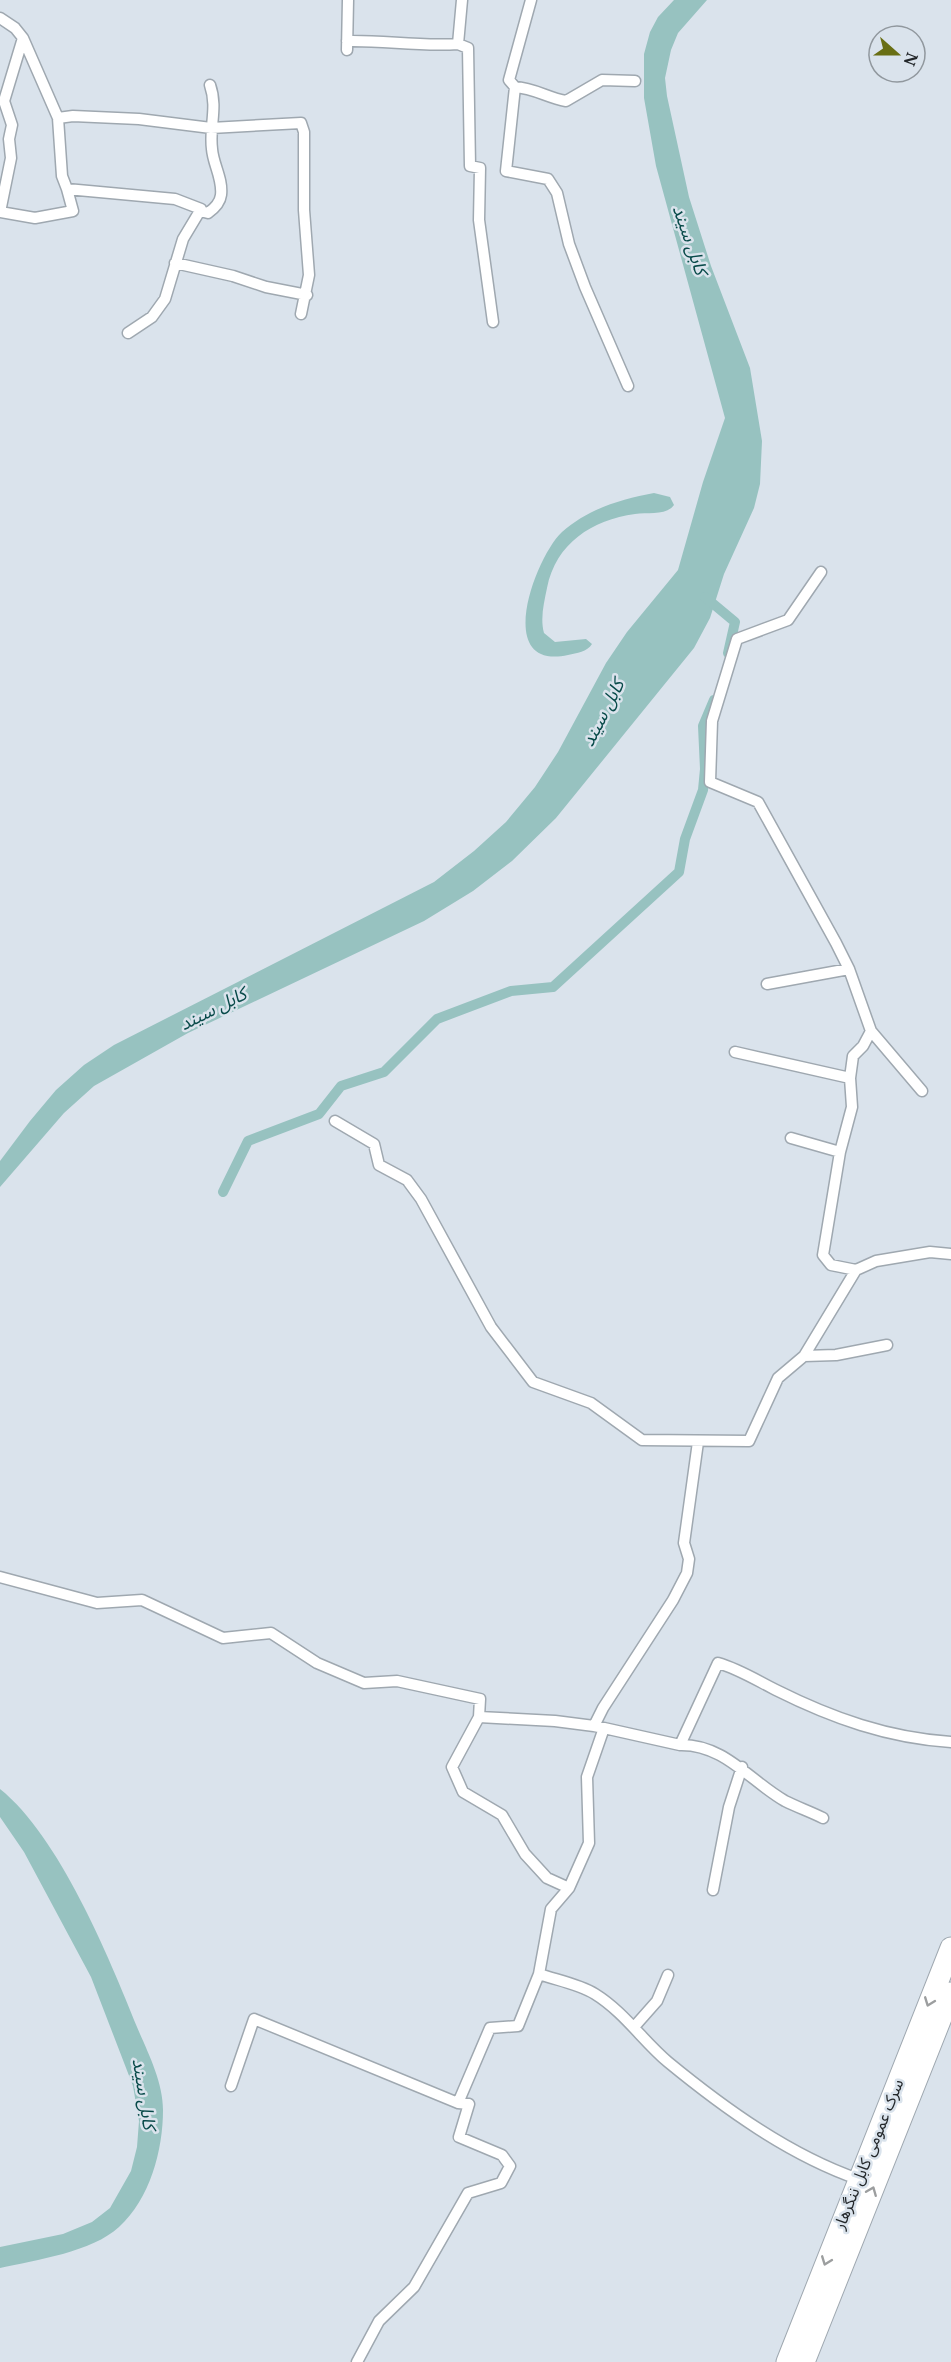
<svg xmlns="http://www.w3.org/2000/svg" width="951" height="2362" font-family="'Noto Serif','Noto Sans Arabic',serif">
<rect width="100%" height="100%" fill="#dae3ec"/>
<path fill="#97c2c0" d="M674 0H707L678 33 671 50 665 78 667 96 689 197 711 266 750 368 762 441 760 484 754 508 724 574 710 618 694 648 556 818 512 861 473 891 424 921 188 1033 94 1086 64 1113 0 1187V1161L30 1121 56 1090 84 1065 114 1045 434 882 474 851 506 822 535 787 558 752 606 663 627 632 678 570 703 482 725 418 656 166 644 98V54L650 32 658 17Z
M654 493 670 497 674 505C666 516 648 512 635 514 592 520 556 543 547 588 544 603 540 618 544 633L555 642 586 639 592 644C587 652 577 653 568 655 492 671 536 556 562 532 588 509 621 499 654 493Z
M0 1789C59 1836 109 1957 137 2027 148 2053 163 2082 163 2110 163 2150 150 2199 119 2227 92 2252 36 2260 0 2268V2247L63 2234 92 2222 110 2208 131 2171 137 2147 139 2121 133 2086 91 1977 24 1852 0 1817Z"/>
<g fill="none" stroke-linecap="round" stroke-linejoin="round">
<path stroke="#97c2c0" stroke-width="10" d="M705 597 735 622 728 653
M223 1192 248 1141 319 1114 341 1086 384 1072 437 1019 511 991 553 987 679 872 685 839 703 790 705 769 703 726 714 700"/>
<g stroke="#9fa8b0" stroke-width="13">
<path id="street" d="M462 0 458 44 468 48 470 166 480 168 479 220 493 322
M531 0 509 80 515 87 506 171 548 179 557 193 569 244 585 287 628 386
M0 18 15 28 23 38 58 118 62 176 67 189 175 199 201 209 183 239 165 299 152 317 128 333
M23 38 4 101 12 125 9 139 11 158 0 212 35 218 73 211 67 189
M347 41C384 40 420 47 458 44
M347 50 348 0
M515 87C534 88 548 98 566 101L602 80 635 81
M58 118 73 116 139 119 211 128 301 123 304 132V210L309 275 301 314
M200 211 208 213C215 208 220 203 221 195 223 179 213 164 212 149 209 126 218 108 210 85
M175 263 233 276 266 287 307 295
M821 572 788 620 737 639 712 721 710 782 758 802 836 943 849 969 871 1031 922 1091
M767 984 849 969
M735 1052 850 1078
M335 1121 374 1144 379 1165 407 1180 421 1199 491 1327 533 1382 591 1403 642 1440 749 1441 778 1378 804 1356 856 1270 876 1261 930 1252 951 1254
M791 1138 840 1152
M856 1270 831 1265 823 1255 840 1152 852 1107 850 1078 853 1056 863 1046 871 1031
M804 1356 836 1355 887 1345
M0 1577 97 1603 142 1600 223 1638 271 1633 317 1663 364 1683 397 1681 480 1699 479 1717 555 1721 594 1726
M479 1717 452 1767 463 1792 502 1815 525 1854 547 1878 569 1888
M604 1728 680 1745 718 1663C739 1669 756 1680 776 1690 832 1718 888 1738 951 1742
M680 1745C724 1744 750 1781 785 1801 797 1807 811 1812 823 1818
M713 1890 729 1807 742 1767
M539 1974C556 1980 579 1984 595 1994 624 2012 643 2041 668 2062 724 2108 789 2155 858 2179
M634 2027 657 2001 668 1975
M231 2086 254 2019 458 2103
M357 2362 379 2321 414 2287 468 2193 501 2183 510 2166 502 2155 459 2137 469 2104 458 2103 490 2028 518 2026 539 1974 551 1909 569 1888 589 1843 587 1777 604 1728 594 1726 603 1708 673 1600 687 1573 689 1559 684 1543 698 1442"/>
</g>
<g stroke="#9fa8b0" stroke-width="23">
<path id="highway" d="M787 2362 951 1948
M804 2362 951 1993"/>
</g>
<use href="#street" stroke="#fff" stroke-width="10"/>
<use href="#highway" stroke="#fff" stroke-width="21"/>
</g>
<defs><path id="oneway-chevron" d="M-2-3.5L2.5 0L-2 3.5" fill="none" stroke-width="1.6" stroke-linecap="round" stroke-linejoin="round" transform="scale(1.5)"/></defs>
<g stroke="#9c9e9f">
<use href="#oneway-chevron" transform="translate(929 2002) rotate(111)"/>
<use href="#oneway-chevron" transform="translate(872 2191) rotate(-68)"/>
<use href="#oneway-chevron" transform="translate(826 2261) rotate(111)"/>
</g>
<g text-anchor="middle" stroke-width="5" stroke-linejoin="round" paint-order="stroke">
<g font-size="16" fill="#23272a" stroke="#dae3ec">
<text transform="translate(868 2154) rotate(-68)" y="6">سرک عمومی کابل ننگرهار</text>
</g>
<g font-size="18" font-style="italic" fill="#084a49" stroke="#dae3ec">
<text transform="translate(690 240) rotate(71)" y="6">کابل سيند</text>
<text transform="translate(603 713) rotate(-63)" y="6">کابل سيند</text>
<text transform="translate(213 1009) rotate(-27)" y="6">کابل سيند</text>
<text transform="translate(144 2094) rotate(81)" y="6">کابل سيند</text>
</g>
</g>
<g transform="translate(897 54) rotate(111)"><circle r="28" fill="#dae3ec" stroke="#91989e" stroke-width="1.5"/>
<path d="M0-4.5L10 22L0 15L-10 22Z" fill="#696f14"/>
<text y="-9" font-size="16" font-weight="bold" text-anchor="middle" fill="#23272a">N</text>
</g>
</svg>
